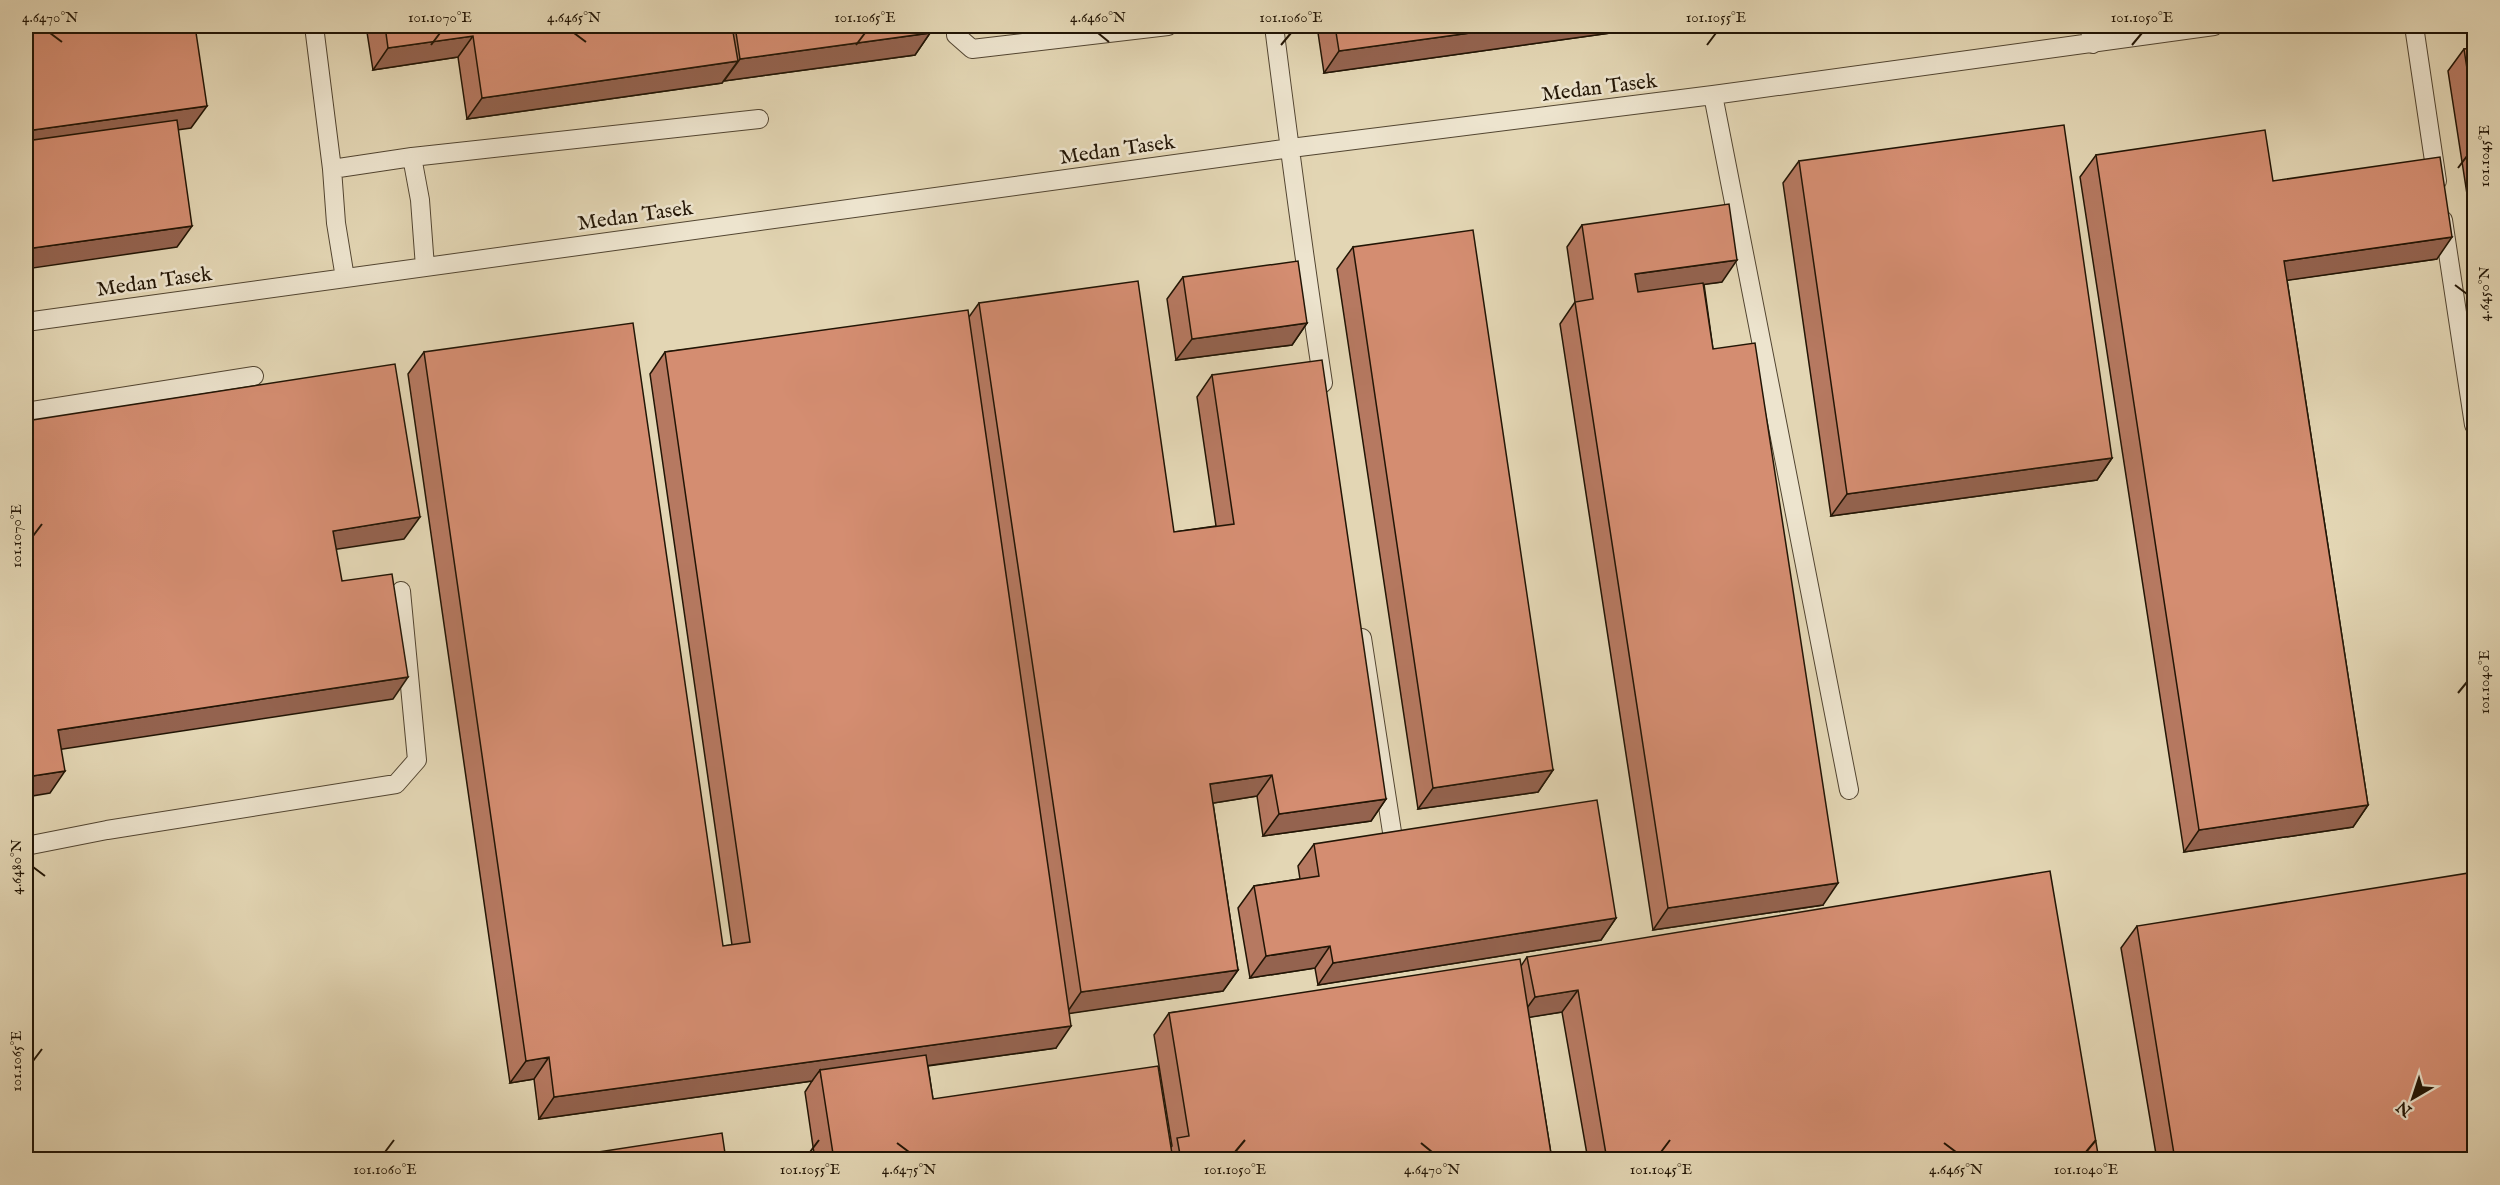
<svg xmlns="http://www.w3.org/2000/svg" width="2500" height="1185" font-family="'IM FELL English',serif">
<rect width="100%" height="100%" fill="#e3d6b4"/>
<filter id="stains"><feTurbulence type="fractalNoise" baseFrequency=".00333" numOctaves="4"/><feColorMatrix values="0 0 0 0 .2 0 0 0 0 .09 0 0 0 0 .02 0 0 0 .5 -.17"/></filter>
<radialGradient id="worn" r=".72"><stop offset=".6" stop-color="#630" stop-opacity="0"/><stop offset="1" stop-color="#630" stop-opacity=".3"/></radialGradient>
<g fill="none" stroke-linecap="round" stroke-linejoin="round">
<g stroke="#524531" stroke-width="20">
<path id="service" d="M314 26 332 169 336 223 345 278
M956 26V35L972 49 1168 26
M1274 26C1289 145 1305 264 1323 383
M2089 26 2093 44
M2414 26 2437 181
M1713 95 1849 790
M412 157 420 200 425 267
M332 169 412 157 759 119
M2443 220 2474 425
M26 322 1291 148 1713 95 2214 26
M26 412 254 376
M1362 638 1392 832
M26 846 107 830 396 784 417 760 401 591"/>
</g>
<use href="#service" stroke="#ede4ce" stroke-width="18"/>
</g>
<path fill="#b67961" stroke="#221505" stroke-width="1.5" d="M366 26H929L930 33 915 55 724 81V80L722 83 467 119 458 57 373 70Z
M1317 26H1661L1324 73Z
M2475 48V246L2448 71 2464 49Z
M2096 155 2437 259 2287 280 2368 805 2353 827 2184 852 2080 177Z
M1799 161 2112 458 2097 480 1831 516 1783 183Z
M1582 225 1722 282 1704 284 1713 349 1823 905 1653 930 1560 324 1575 302 1567 247Z
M1353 247 1553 770 1538 792 1418 809 1337 269Z
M1183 277 1307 323 1292 345 1176 360 1167 299Z
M979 303 1174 532 1216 526 1197 397 1212 375 1386 799 1371 821 1263 836 1257 796 1213 803 1238 970 1223 991 1069 1013 1056 1048 928 1066 933 1099 1171 1147 1172 1146 1154 1035 1169 1013 1521 966 1527 957 2099 1160H1588L1562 1012 1529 1017 1552 1160H815L805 1092 812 1081 539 1119 534 1079 510 1083 408 374 424 352 723 946 732 945 650 374 665 352 969 317Z
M1314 844 1616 918 1601 940 1318 985 1315 968 1250 978 1238 908 1254 886 1300 879 1298 866Z
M2137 926 2475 1160H2157L2121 948Z"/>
<path fill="#94634f" stroke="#221505" stroke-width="1.5" d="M1521 26H1661L1324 73 1339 51Z
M930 33 915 55 724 81 740 59Z
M473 36 458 57 373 70 388 48Z
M738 61 722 83 467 119 482 98Z
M207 106 191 128 26 151V131Z
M192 226 177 247 26 269V249Z
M2452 237 2437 259 2269 283 2284 261Z
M1737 260 1722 282 1620 296 1635 274Z
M1307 323 1292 345 1176 360 1192 339Z
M2112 458 2097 480 1831 516 1847 494Z
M420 517 404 539 318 552 333 531Z
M408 677 393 699 43 752 58 730Z
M1553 770 1538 792 1418 809 1433 788Z
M65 771 50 793 26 797V777Z
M1272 775 1257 796 1195 806 1210 784Z
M1386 799 1371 821 1263 836 1279 814Z
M2368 805 2353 827 2184 852 2199 830Z
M1838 883 1823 905 1653 930 1668 908Z
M1616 918 1601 940 1318 985 1333 963Z
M1330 946 1315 968 1250 978 1266 956Z
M1238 970 1223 991 1066 1014 1081 992Z
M1578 990 1562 1012 1519 1019 1535 997Z
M1071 1026 1056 1048 822 1080 820 1070 812 1081 539 1119 554 1097Z
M549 1057 534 1079 510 1083 526 1061Z"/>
<path fill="#d48d71" stroke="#221505" stroke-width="1.5" d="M26 26H195L207 106 26 131Z
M385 26H732L738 61 482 98 473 36 388 48Z
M735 26H929L930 33 740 59Z
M1335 26H1521L1339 51Z
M2475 48V121L2464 49Z
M177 120 192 226 26 249V141Z
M2064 125 2112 458 1847 494 1799 161Z
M2265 130 2273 181 2440 157 2452 237 2284 261 2368 805 2199 830 2096 155Z
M1729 204 1737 260 1635 274 1638 292 1703 283 1713 349 1755 343 1838 883 1668 908 1575 302 1593 299 1582 225Z
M1473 230 1553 770 1433 788 1353 247Z
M1298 261 1307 323 1192 339 1183 277Z
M1138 281 1174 532 1234 524 1212 375 1322 360 1386 799 1279 814 1272 775 1210 784 1238 970 1081 992 979 303Z
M968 310 1071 1026 554 1097 549 1057 526 1061 424 352 633 323 723 946 750 942 665 352Z
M395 364 420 517 333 531 342 581 392 574 408 677 58 730 65 771 26 777V421Z
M1597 800 1616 918 1333 963 1330 946 1266 956 1254 886 1319 876 1314 844Z
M2050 871 2099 1160H1607L1578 990 1535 997 1527 957Z
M2475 872V1160H2175L2137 926Z
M1520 959 1552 1160H1181L1177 1138 1189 1136 1169 1013Z
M926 1055 933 1099 1158 1066 1173 1160H834L820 1070Z
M722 1133 726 1160H546Z"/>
<path fill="none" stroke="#221505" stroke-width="2" d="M50 33 62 42M574 33 586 42M1098 33 1109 42M431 45 440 33M856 45 865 33M1281 45 1291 33M1707 45 1716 33M2132 45 2142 33M2458 168 2467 156M2455 285 2467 294M33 536 42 524M2458 693 2467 682M33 867 45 876M33 1061 42 1049M897 1143 909 1152M1421 1143 1432 1152M1944 1143 1956 1152M385 1152 394 1140M810 1152 819 1140M1235 1152 1245 1140M1661 1152 1670 1140M2086 1152 2096 1140"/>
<g text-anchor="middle" stroke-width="5" stroke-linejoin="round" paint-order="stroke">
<g font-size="21" fill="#221505" stroke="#ede4ce">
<text transform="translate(1599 87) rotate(-7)" y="7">Medan Tasek</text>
<text transform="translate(1117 149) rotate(-8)" y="7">Medan Tasek</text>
<text transform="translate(635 215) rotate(-8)" y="7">Medan Tasek</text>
<text transform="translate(154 281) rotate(-8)" y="7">Medan Tasek</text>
</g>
</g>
<rect width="2500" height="1185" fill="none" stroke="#e3d6b4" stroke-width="66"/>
<g transform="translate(2413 1098) rotate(219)" stroke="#ede4ce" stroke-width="4.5" paint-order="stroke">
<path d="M0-4.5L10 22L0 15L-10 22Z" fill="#221505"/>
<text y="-9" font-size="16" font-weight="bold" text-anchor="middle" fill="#221505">N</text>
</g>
<rect x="33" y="33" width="2434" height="1119" fill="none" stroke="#221505" stroke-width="2"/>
<g font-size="15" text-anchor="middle" fill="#221505">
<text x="50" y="22">4.6470°N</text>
<text x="440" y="22">101.1070°E</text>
<text x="574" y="22">4.6465°N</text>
<text x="865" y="22">101.1065°E</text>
<text x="1098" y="22">4.6460°N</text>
<text x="1291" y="22">101.1060°E</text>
<text x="1716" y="22">101.1055°E</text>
<text x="2142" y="22">101.1050°E</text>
<text transform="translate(2484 156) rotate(-90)" y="5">101.1045°E</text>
<text transform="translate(2484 294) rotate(-90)" y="5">4.6450°N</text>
<text transform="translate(16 536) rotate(-90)" y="5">101.1070°E</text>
<text transform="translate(2484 682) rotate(-90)" y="5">101.1040°E</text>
<text transform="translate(16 867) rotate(-90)" y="5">4.6480°N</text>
<text transform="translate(16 1061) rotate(-90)" y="5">101.1065°E</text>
<text x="385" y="1174">101.1060°E</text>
<text x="810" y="1174">101.1055°E</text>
<text x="909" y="1174">4.6475°N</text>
<text x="1235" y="1174">101.1050°E</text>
<text x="1432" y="1174">4.6470°N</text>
<text x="1661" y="1174">101.1045°E</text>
<text x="1956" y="1174">4.6465°N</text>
<text x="2086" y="1174">101.1040°E</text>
</g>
<rect width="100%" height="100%" filter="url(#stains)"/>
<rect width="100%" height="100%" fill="url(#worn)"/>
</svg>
